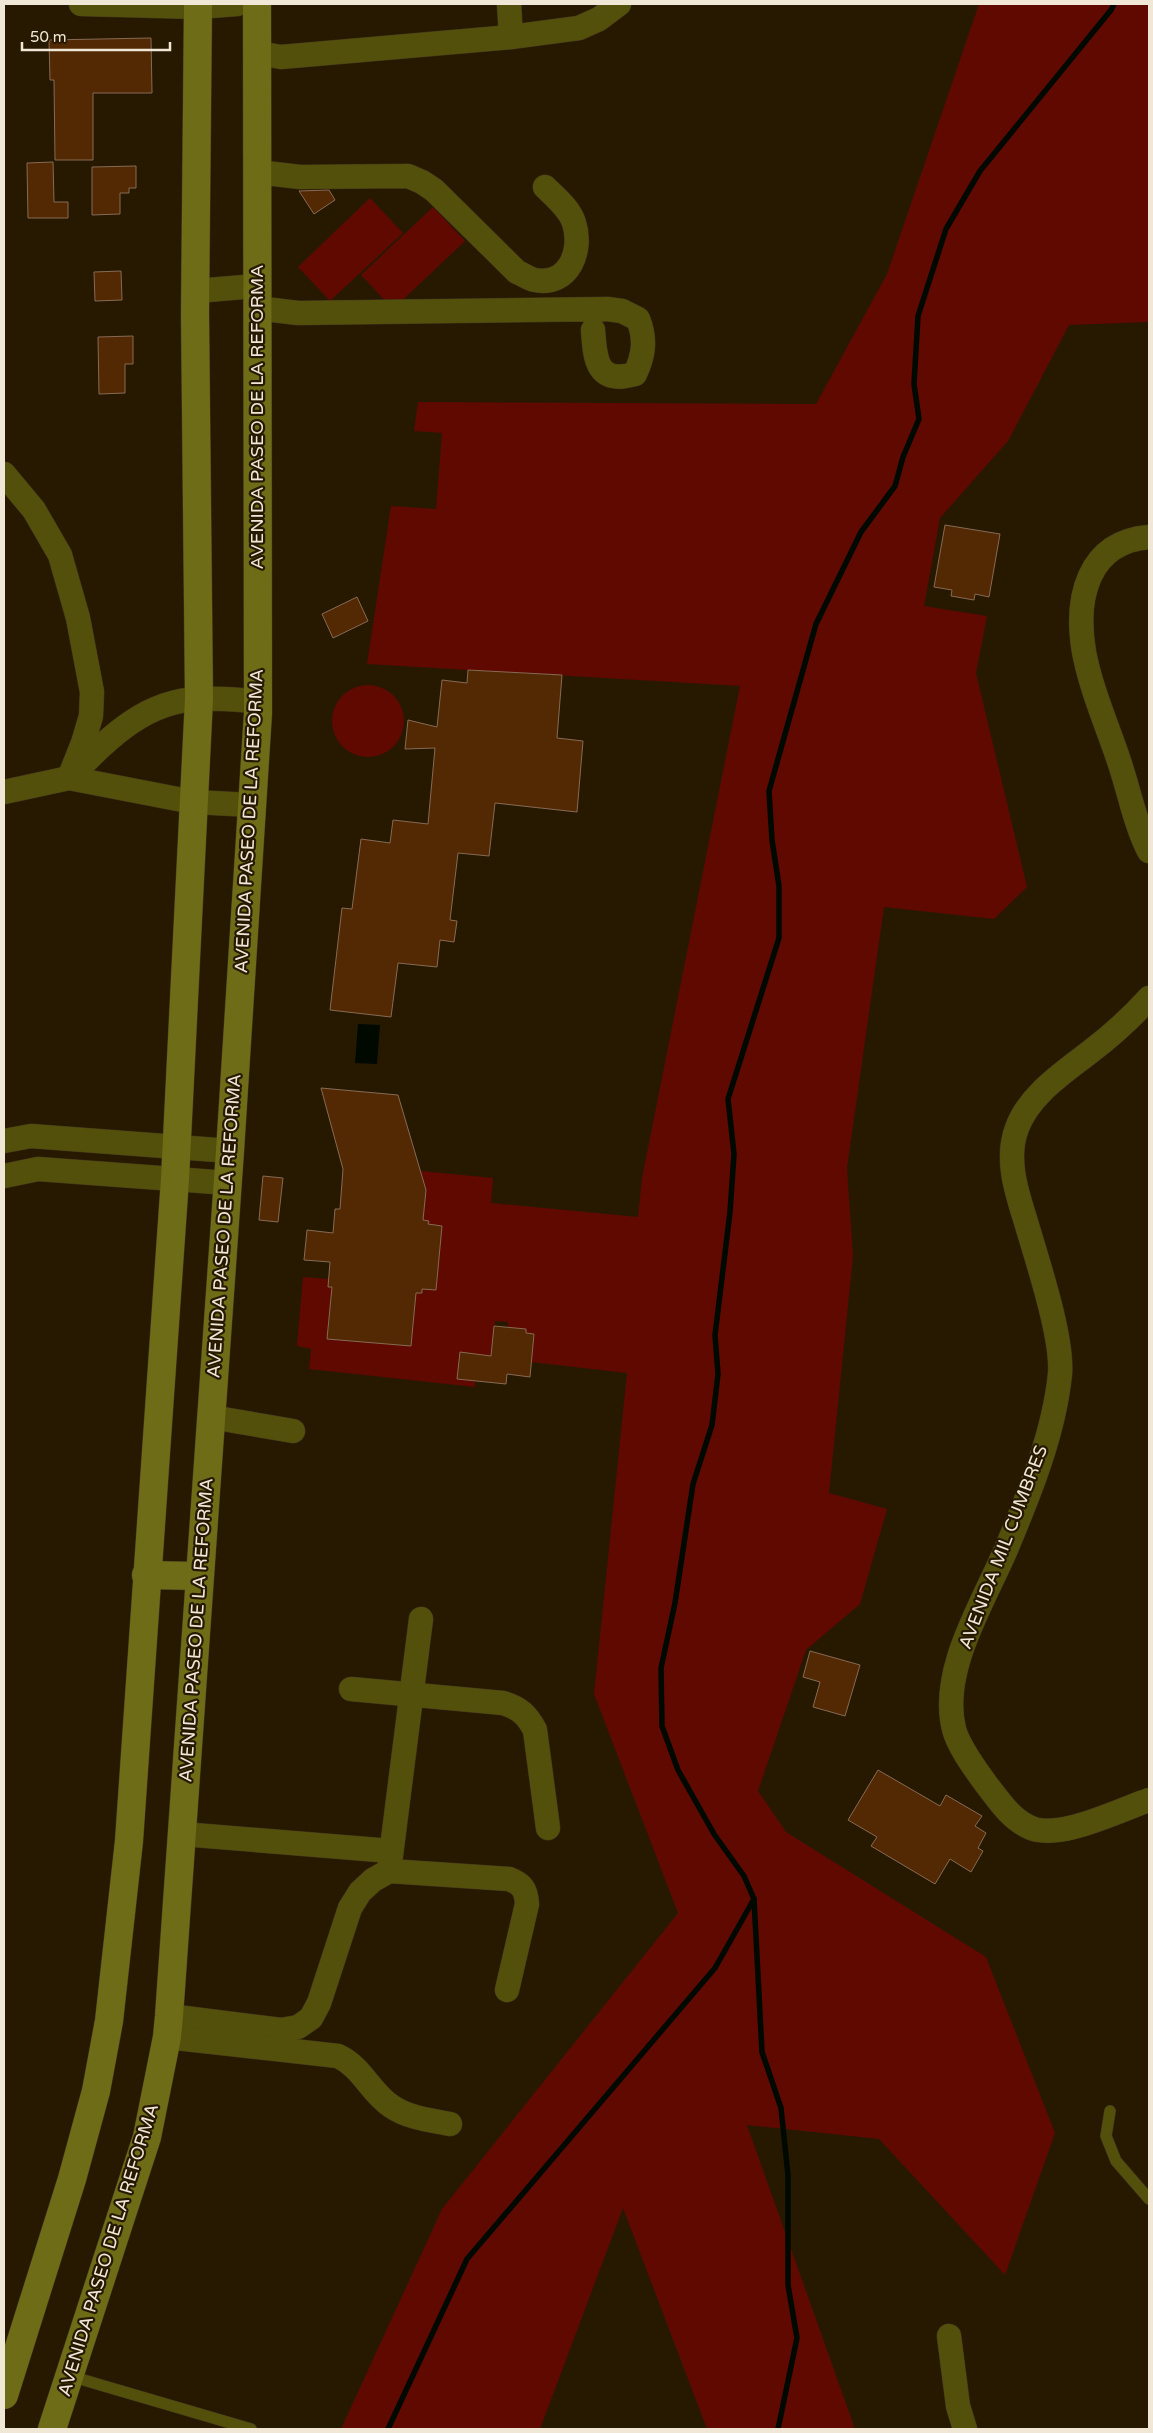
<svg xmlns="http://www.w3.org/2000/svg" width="1153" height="2433" font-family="'Varela Round',sans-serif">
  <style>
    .green { fill: #5f0900 }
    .water { fill: #000900 }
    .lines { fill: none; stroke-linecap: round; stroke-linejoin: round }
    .stream { stroke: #000900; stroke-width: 5.5 }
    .building { fill: #522902; stroke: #876a55 }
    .service-casing { stroke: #43361e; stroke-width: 12 }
    .minor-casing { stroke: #43361e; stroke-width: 25 }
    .secondary-casing { stroke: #43361e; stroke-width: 29 }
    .service { stroke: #52500a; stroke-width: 11 }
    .minor { stroke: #52500a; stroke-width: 24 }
    .secondary { stroke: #6e6c16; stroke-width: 28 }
    .labels { text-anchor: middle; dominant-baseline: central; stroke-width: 4.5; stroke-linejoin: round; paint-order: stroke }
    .street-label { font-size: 18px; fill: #f0e7d6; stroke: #271900 }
  </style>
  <rect width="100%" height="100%" fill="#271900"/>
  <g class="green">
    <polygon points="979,4 1149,4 1149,322 1069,325 1008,441 940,518 924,606 987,616 976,673 1027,887 994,919 884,907 847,1168 853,1256 829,1493 887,1509 860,1604 806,1650 758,1791 786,1832 986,1957 1055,2133 1005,2275 879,2139 747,2125 855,2429 707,2429 623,2208 540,2429 341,2429 442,2209 678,1913 594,1694 627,1373 531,1362 534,1334 526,1333 526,1329 518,1328 517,1332 508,1331 508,1322 495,1321 490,1366 477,1364 476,1354 460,1352 475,1381 475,1387 309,1369 311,1349 297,1346 303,1277 329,1279 328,1286 332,1287 327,1339 411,1346 416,1293 422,1293 422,1289 436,1290 442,1226 428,1224 429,1221 423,1220 426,1190 411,1170 493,1178 491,1203 638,1217 642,1178 740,686 367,664 391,506 436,509 442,433 414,431 418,402 816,404 887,274"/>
    <polygon points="370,198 403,233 330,301 298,267"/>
    <polygon points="433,207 465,241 393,309 361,275"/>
    <circle cx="368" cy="721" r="36"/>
  </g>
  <polygon class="water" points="358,1024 380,1025 377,1064 355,1063"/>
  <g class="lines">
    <g class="stream">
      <polyline points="388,2429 467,2259 715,1968 754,1899"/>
      <polyline points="778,2429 797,2338 788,2285 788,2175 781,2108 762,2052 754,1899 744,1876 714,1834 678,1770 662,1726 661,1668 675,1603 693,1484 712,1425 718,1374 715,1335 730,1212 734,1154 728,1099 779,938 779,886 772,840 769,791 816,624 861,532 895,486 903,457 919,419 914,384 918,316 946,229 980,171 1111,10 1114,4"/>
    </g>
  </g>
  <g class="building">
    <polygon points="151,38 152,93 93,93 93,160 55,160 54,80 50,80 49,40"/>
    <polygon points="53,162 54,202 68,202 68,218 28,218 27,163"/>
    <polygon points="136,166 136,188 129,188 129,193 120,193 120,214 92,215 92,167"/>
    <polygon points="329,190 335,200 314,214 299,191"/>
    <polygon points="121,271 122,300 95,301 94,272"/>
    <polygon points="133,336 133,364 125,364 125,393 99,394 98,337"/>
    <polygon points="945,525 1000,534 989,597 975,594 974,600 951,596 952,590 934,587"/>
    <polygon points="357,597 368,621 333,638 322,614"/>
    <polygon points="468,670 562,675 557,738 583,741 577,812 495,803 489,856 458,853 450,920 457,921 454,942 440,940 437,967 398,963 391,1017 330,1010 342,908 352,909 361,839 390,843 393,820 428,824 435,748 405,749 408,720 437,727 442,680 467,683"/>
    <polygon points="321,1088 398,1095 426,1190 423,1220 429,1221 428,1224 442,1226 436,1290 422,1289 422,1293 416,1293 411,1346 327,1339 332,1287 328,1287 330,1262 304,1260 307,1230 333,1233 335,1209 340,1209 343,1169"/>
    <polygon points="263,1176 283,1178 278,1222 259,1220"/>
    <polygon points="494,1326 526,1329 526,1333 534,1334 530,1377 507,1374 506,1384 457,1379 460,1352 491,1356"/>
    <polygon points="810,1651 860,1665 845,1716 813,1707 820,1682 803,1677"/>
    <polygon points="878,1770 940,1806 946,1795 982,1816 975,1826 986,1833 978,1848 983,1851 971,1872 950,1859 935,1884 871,1846 877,1837 848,1820"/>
  </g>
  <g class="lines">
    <defs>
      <g id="service">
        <polyline points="1110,2111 1106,2136 1116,2161 1149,2199"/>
        <polyline points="70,2376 251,2429"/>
      </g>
      <g id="minor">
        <polyline points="81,4 198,7 237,4"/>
        <polyline points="509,4 511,37"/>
        <polyline points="258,53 281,57 511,37 579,28 599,19 619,4"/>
        <path d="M 257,172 L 300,177 L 408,176 L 422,182 L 434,190 L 517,272 C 523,274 529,279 535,280 C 569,287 583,250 574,223 C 570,209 555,197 545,187"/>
        <polyline points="196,291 256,286"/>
        <path d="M 256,308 L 298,313 L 607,309 L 622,311 L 638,319 C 646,339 644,355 635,374 C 597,385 595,360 593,330"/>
        <polyline points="4,474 34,510 60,555 78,618 92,692 91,716 83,743 69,778"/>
        <path d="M 1149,537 C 1087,542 1075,599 1084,652 C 1091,689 1107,725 1119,761 C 1129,790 1135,824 1149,851"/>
        <path d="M 76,771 C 111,736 147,700 200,699 C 219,698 239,700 258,701"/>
        <polyline points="4,792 69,778 193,802 252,805"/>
        <path d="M 1149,998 C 1131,1018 1111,1036 1090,1052 C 1063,1073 1029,1095 1017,1128 C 1005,1159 1017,1193 1026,1222 C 1037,1260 1063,1337 1060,1374 C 1054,1433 1030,1492 1007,1547 C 985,1600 939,1670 954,1729 C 958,1746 976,1770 986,1784 C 998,1799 1009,1817 1027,1826 C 1055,1843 1119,1810 1149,1800"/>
        <polyline points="4,1141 31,1136 230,1151"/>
        <polyline points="4,1176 38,1169 228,1183"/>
        <polyline points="211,1417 293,1431"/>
        <path d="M 351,1689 L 503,1703 C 520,1708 527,1715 535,1730 L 548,1828"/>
        <polyline points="182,1834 391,1851"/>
        <polyline points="389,1871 421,1619"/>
        <path d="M 169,2016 L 281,2030 L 298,2027 L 311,2018 L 319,2003 L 350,1908 L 360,1892 L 373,1880 L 389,1871 L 509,1879 C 522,1884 526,1889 527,1904 L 507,1990"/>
        <path d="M 167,2037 L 338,2056 C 362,2067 370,2092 391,2106 C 408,2118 430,2120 450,2124"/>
        <polyline points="949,2336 958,2406 965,2429"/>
      </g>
      <g id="secondary">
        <polyline points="146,1575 199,1576"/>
        <polyline points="4,2395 72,2179 96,2091 109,2021 129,1841 175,1179 199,699 195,313 198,4"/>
        <polyline points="52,2429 147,2137 167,2037 169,2016 230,1151 258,713 257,4"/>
      </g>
    </defs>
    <use href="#service" class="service-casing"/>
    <use href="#minor" class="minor-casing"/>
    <use href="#secondary" class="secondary-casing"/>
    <use href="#service" class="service"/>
    <use href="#minor" class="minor"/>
    <use href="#secondary" class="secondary"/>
  </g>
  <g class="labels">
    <g class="street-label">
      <text transform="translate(257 417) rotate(-90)">AVENIDA PASEO DE LA REFORMA</text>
      <text transform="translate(249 821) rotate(-87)">AVENIDA PASEO DE LA REFORMA</text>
      <text transform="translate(224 1226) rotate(-86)">AVENIDA PASEO DE LA REFORMA</text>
      <text transform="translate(1003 1547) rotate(-69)">AVENIDA MIL CUMBRES</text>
      <text transform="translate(196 1630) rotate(-86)">AVENIDA PASEO DE LA REFORMA</text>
      <text transform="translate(108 2250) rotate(-73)">AVENIDA PASEO DE LA REFORMA</text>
    </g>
  </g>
  <rect width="1153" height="2433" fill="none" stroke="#f0e7d6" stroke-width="10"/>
  <path d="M22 42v8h148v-8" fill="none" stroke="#f0e7d6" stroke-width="2.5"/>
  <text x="30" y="42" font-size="15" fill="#f0e7d6" stroke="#271900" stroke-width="4" paint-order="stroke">50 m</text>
</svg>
